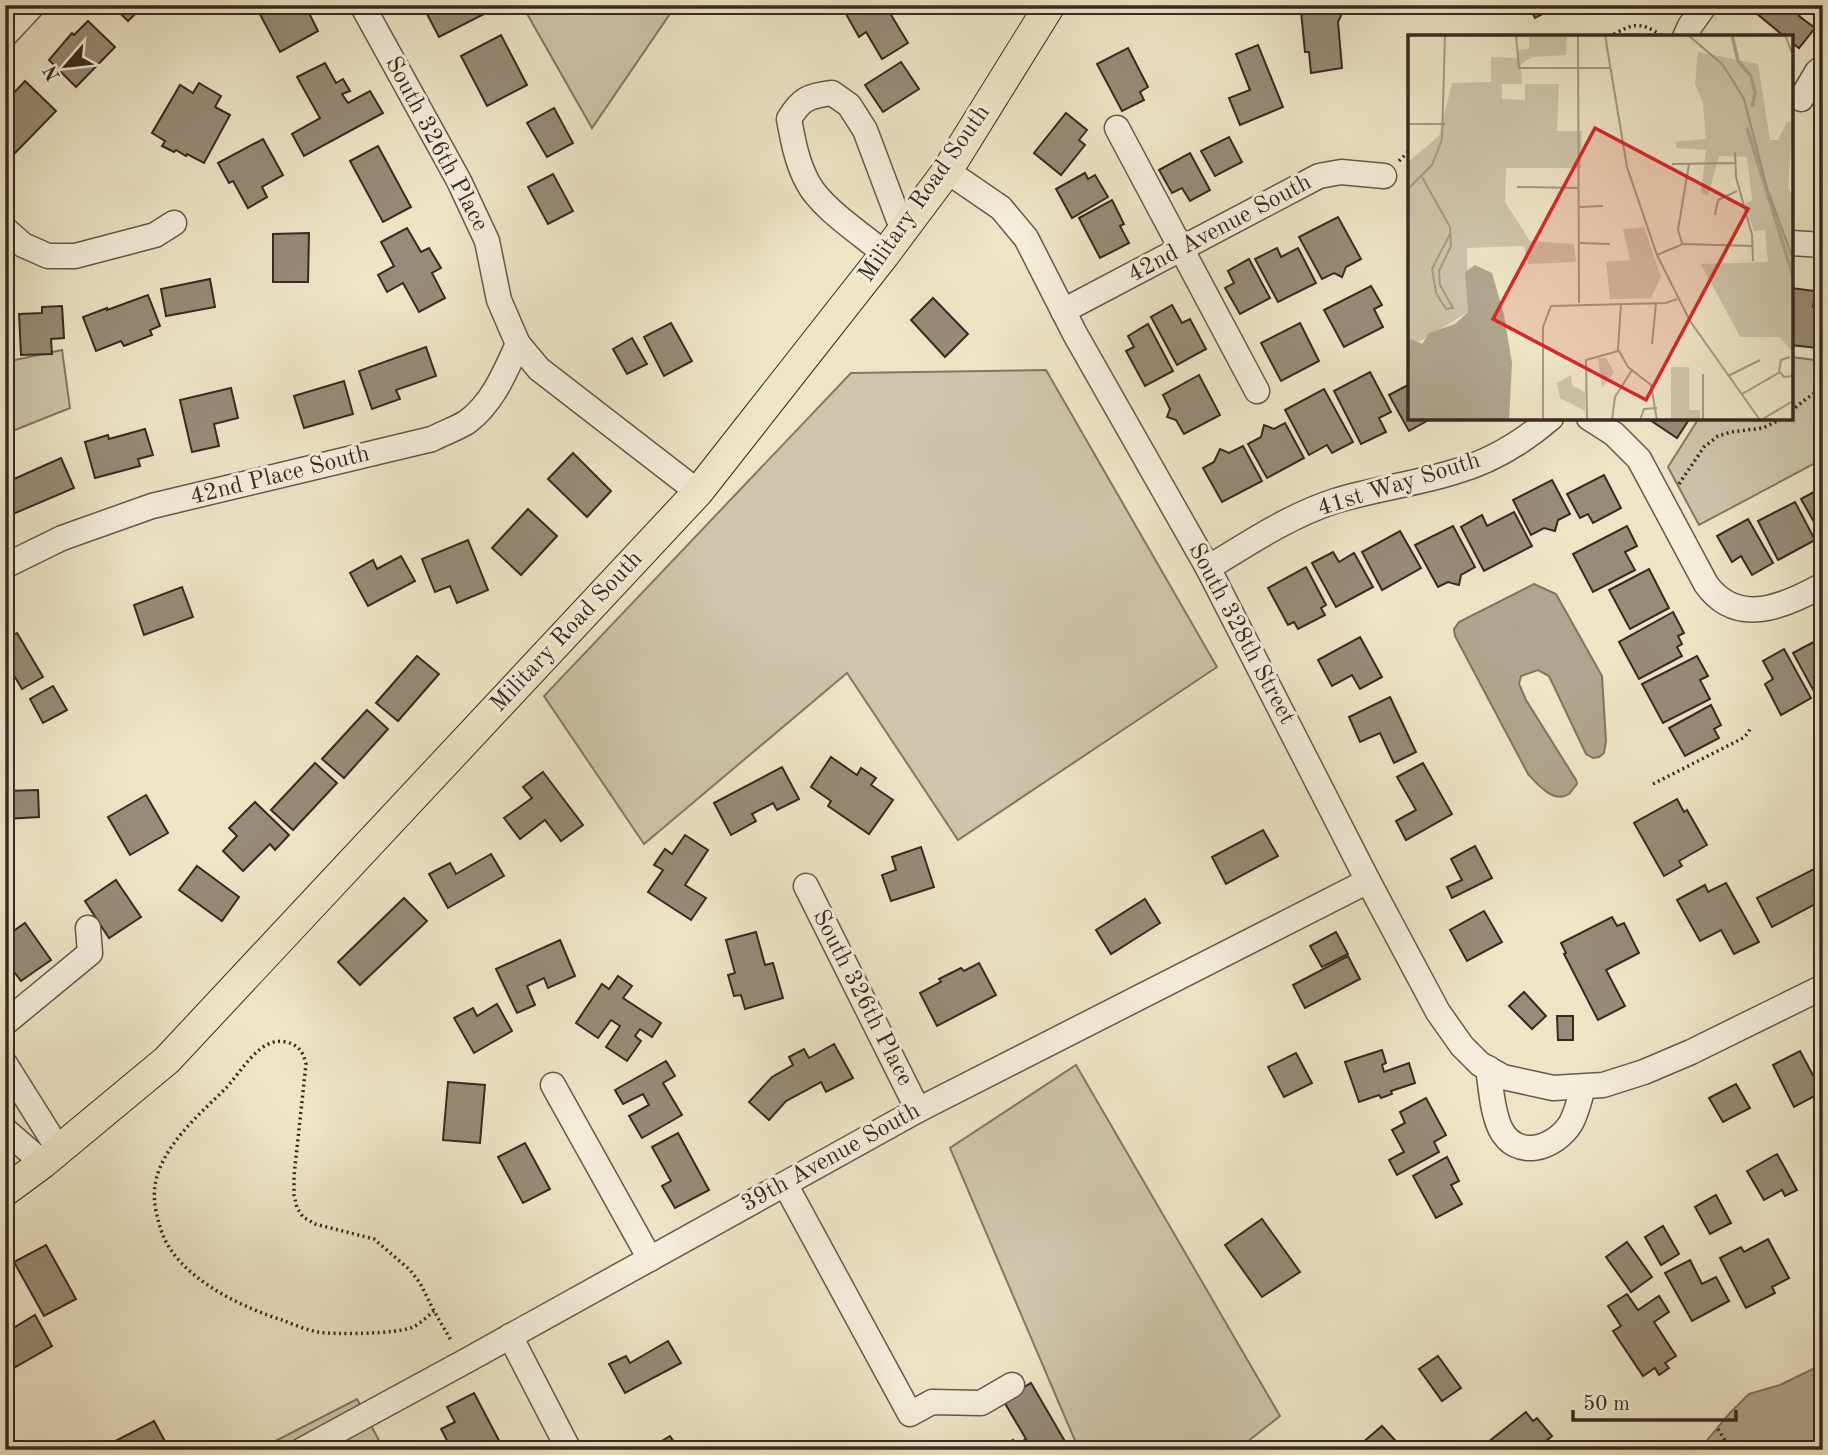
<svg xmlns="http://www.w3.org/2000/svg" width="1828" height="1455" font-family="'Old Standard TT',serif">
  <style>
    .green { fill: #cfc5ab; stroke: #847766; stroke-width: 2 }
    .water { fill: #b1a58f; stroke: #817363; stroke-width: 2 }
    .building { fill: #988b77; stroke: #3a2921; stroke-width: 2 }
    .lines { fill: none; stroke-linecap: round; stroke-linejoin: round }
    .minor-casing { stroke: #67584a; stroke-width: 27 }
    .major-casing { stroke: #3a2921; stroke-width: 32 }
    .path { stroke: #3a2921; stroke-width: 3.5; stroke-dasharray: 2 3.5; stroke-linecap: butt }
    .minor { stroke: #f4eedb; stroke-width: 24 }
    .major { stroke: #eee5c7; stroke-width: 30 }
    .labels { text-anchor: middle; dominant-baseline: central; stroke-width: 6; stroke-linejoin: round; paint-order: stroke }
    .street-label { font-size: 24px; fill: #3a2921; stroke: #f4eedb }
    .inset-river { fill: none; stroke: #b1a58f; stroke-width: 3.5 }
    .inset-road { fill: none; stroke: #a69a85; stroke-width: 2 }
    .view { fill: #d62828; fill-opacity: 0.15; stroke: #d62828; stroke-width: 3.5 }
    .inset-edge { fill: none; stroke: #3a2921; stroke-width: 3.5 }
  </style>
  <rect width="100%" height="100%" fill="#eee5c7"/>
  <filter id="stains"><feTurbulence type="fractalNoise" baseFrequency=".00286" numOctaves="4"/><feColorMatrix values="0 0 0 0 .2 0 0 0 0 .09 0 0 0 0 .02 0 0 0 .5 -.17"/></filter>
  <radialGradient id="worn" r=".72"><stop offset=".6" stop-color="#630" stop-opacity="0"/><stop offset="1" stop-color="#630" stop-opacity=".3"/></radialGradient>
  <g class="green">
    <polygon points="522,5 676,5 592,128"/>
    <polygon points="62,350 70,408 5,434 5,362"/>
    <polygon points="1791,357 1823,361 1823,459 1699,525 1668,467 1699,418 1791,418"/>
    <polygon points="1046,370 1217,667 958,840 847,673 644,844 544,696 851,373"/>
    <polygon points="1076,1065 1280,1416 1237,1450 1079,1450 950,1148"/>
    <polygon points="357,1399 384,1450 258,1450"/>
  </g>
  <g class="water">
    <path d="M 1534,584 L 1556,594 L 1602,676 L 1606,741 L 1604,753 L 1599,757 L 1593,758 L 1586,754 L 1549,676 L 1538,670 L 1521,676 L 1519,684 L 1526,700 L 1576,780 L 1577,784 C 1574,787 1572,791 1569,794 C 1554,804 1537,784 1528,774 L 1455,636 L 1454,629 L 1459,622 Z"/>
    <polygon points="1823,1364 1823,1450 1703,1450 1708,1439 1729,1414 1749,1394 1780,1385"/>
  </g>
  <g class="building">
    <polygon points="112,5 158,5 150,13 143,6 128,21"/>
    <polygon points="255,5 301,5 305,13 308,11 318,31 280,52"/>
    <polygon points="428,5 482,5 486,13 439,37 427,14 431,11"/>
    <polygon points="841,5 885,5 908,43 882,59 866,32 859,37"/>
    <polygon points="1303,5 1346,5 1338,22 1342,68 1311,73 1309,52 1305,52 1301,11"/>
    <polygon points="1528,5 1573,5 1556,14 1554,8 1535,18"/>
    <polygon points="1752,5 1801,5 1805,8 1799,16 1815,28 1799,48 1791,42 1791,37 1785,37 1750,8"/>
    <polygon points="88,21 115,47 76,87 49,60 72,33 74,35"/>
    <polygon points="501,35 527,85 487,106 461,56"/>
    <polygon points="1258,45 1283,107 1240,125 1229,98 1250,90 1236,54"/>
    <polygon points="1128,48 1148,87 1140,92 1144,100 1122,111 1097,64"/>
    <polygon points="901,62 919,89 883,112 865,85"/>
    <polygon points="325,63 336,83 343,79 350,91 342,94 348,103 370,91 383,113 304,156 292,134 320,118 297,77"/>
    <polygon points="25,81 56,111 14,154 5,145 5,107 12,100 9,98"/>
    <polygon points="199,83 221,96 215,107 230,115 204,163 187,154 186,156 176,150 174,152 162,146 165,141 152,133 180,85 193,93"/>
    <polygon points="554,108 573,143 547,157 527,123"/>
    <polygon points="1066,113 1087,130 1079,140 1085,145 1061,175 1034,153"/>
    <polygon points="1229,137 1242,162 1215,176 1201,151"/>
    <polygon points="263,139 283,175 262,187 267,197 248,208 233,181 229,183 218,163"/>
    <polygon points="378,146 411,207 383,222 350,161"/>
    <polygon points="1190,153 1210,190 1190,201 1182,188 1172,193 1159,170"/>
    <polygon points="1085,173 1088,179 1095,175 1108,197 1072,218 1056,189"/>
    <polygon points="553,174 573,211 548,224 528,187"/>
    <polygon points="1112,200 1124,224 1120,226 1129,243 1100,258 1079,218"/>
    <polygon points="1338,217 1361,259 1346,267 1342,277 1334,273 1322,279 1299,237"/>
    <polygon points="407,228 421,252 429,248 441,268 432,273 445,298 419,312 403,283 387,292 378,275 394,266 381,242"/>
    <polygon points="309,233 308,282 273,282 273,234"/>
    <polygon points="1277,248 1281,257 1298,248 1316,283 1278,302 1255,259"/>
    <polygon points="1249,259 1270,298 1240,314 1225,288 1234,283 1228,271"/>
    <polygon points="210,279 215,307 166,316 161,289"/>
    <polygon points="1371,286 1382,305 1374,309 1383,327 1344,347 1324,310"/>
    <polygon points="1791,288 1815,291 1813,307 1822,308 1817,348 1791,345"/>
    <polygon points="148,295 160,326 150,330 152,335 124,346 121,341 96,351 83,317 107,308 107,310"/>
    <polygon points="933,298 968,334 945,357 911,320"/>
    <polygon points="1172,305 1182,323 1190,319 1206,349 1177,365 1151,317"/>
    <polygon points="62,306 64,338 51,339 52,354 21,355 19,314 42,313 42,307"/>
    <polygon points="671,323 692,361 664,376 644,337"/>
    <polygon points="1300,323 1319,361 1281,381 1261,343"/>
    <polygon points="1148,324 1173,371 1145,386 1126,351 1134,347 1128,336"/>
    <polygon points="632,338 647,364 627,374 613,349"/>
    <polygon points="426,347 436,376 396,390 400,399 372,409 359,371"/>
    <polygon points="1370,372 1391,412 1379,418 1386,432 1361,444 1334,391"/>
    <polygon points="1199,375 1220,415 1184,434 1176,420 1167,417 1170,409 1163,395"/>
    <polygon points="344,381 353,414 304,428 294,396"/>
    <polygon points="1410,384 1410,418 1432,418 1409,431 1389,395"/>
    <polygon points="231,388 238,418 214,424 219,446 192,452 180,400"/>
    <polygon points="1324,389 1353,442 1332,453 1327,445 1309,455 1285,410"/>
    <polygon points="1647,418 1690,418 1677,438"/>
    <polygon points="1285,423 1304,458 1267,478 1248,444 1261,437 1264,425 1274,429"/>
    <polygon points="145,429 153,455 138,459 140,466 95,478 85,442 108,435 109,439"/>
    <polygon points="1243,446 1262,481 1222,502 1203,468 1214,462 1220,449 1229,453"/>
    <polygon points="573,453 611,491 587,517 548,479"/>
    <polygon points="61,458 74,488 13,514 5,496 5,483"/>
    <polygon points="1604,475 1621,508 1593,523 1588,514 1580,518 1567,494"/>
    <polygon points="1552,480 1570,514 1558,520 1555,531 1544,528 1531,535 1513,500"/>
    <polygon points="1823,487 1823,538 1801,499"/>
    <polygon points="1795,502 1815,540 1778,560 1758,521"/>
    <polygon points="528,509 557,536 521,575 492,548"/>
    <polygon points="1514,512 1532,546 1484,571 1461,527 1482,515 1487,526"/>
    <polygon points="1748,519 1773,563 1752,575 1741,556 1732,562 1717,536"/>
    <polygon points="1453,526 1475,567 1461,575 1459,585 1448,582 1438,587 1415,545"/>
    <polygon points="1627,526 1637,546 1625,552 1635,570 1593,592 1573,554"/>
    <polygon points="1400,531 1421,568 1382,590 1362,552"/>
    <polygon points="468,540 488,590 457,603 450,586 435,592 422,559"/>
    <polygon points="1333,552 1339,562 1354,553 1373,587 1336,607 1312,563"/>
    <polygon points="401,556 415,581 368,606 350,573 373,560 377,569"/>
    <polygon points="1306,567 1326,605 1321,608 1325,615 1298,629 1294,622 1288,625 1268,588"/>
    <polygon points="1649,569 1669,608 1630,629 1609,590"/>
    <polygon points="182,587 193,617 144,635 134,605"/>
    <polygon points="1673,612 1684,633 1678,636 1682,644 1677,647 1682,656 1639,679 1619,642"/>
    <polygon points="17,633 43,677 22,689 9,667 5,669 5,634 8,638"/>
    <polygon points="1360,637 1382,677 1360,689 1352,675 1332,686 1318,660"/>
    <polygon points="1823,637 1823,694 1817,697 1793,653"/>
    <polygon points="1784,649 1811,698 1781,715 1765,684 1773,679 1763,661"/>
    <polygon points="417,656 439,674 398,721 376,703"/>
    <polygon points="1697,656 1708,676 1700,680 1710,699 1663,723 1642,684"/>
    <polygon points="53,686 67,710 43,723 30,699"/>
    <polygon points="1390,697 1416,752 1394,763 1380,733 1360,742 1349,717"/>
    <polygon points="1711,705 1721,725 1714,729 1719,738 1685,756 1669,728"/>
    <polygon points="367,710 388,729 344,778 322,759"/>
    <polygon points="831,757 857,775 861,768 876,778 871,785 893,800 869,834 828,806 831,801 811,787"/>
    <polygon points="315,763 337,783 293,830 271,810"/>
    <polygon points="1423,763 1452,814 1406,840 1396,821 1416,810 1397,777"/>
    <polygon points="782,767 799,799 777,810 773,803 752,814 756,821 731,835 714,803"/>
    <polygon points="543,772 583,825 561,841 545,820 520,839 504,818 532,798 523,787"/>
    <polygon points="38,790 39,817 6,819 5,831 5,791"/>
    <polygon points="146,795 168,833 130,855 108,817"/>
    <polygon points="1677,799 1684,812 1687,810 1707,845 1679,861 1682,866 1664,876 1634,823"/>
    <polygon points="255,802 289,835 275,850 270,844 243,871 223,851 237,836 229,828"/>
    <polygon points="1263,830 1278,856 1226,884 1212,857"/>
    <polygon points="685,835 708,850 685,885 706,898 691,920 648,892 663,870 654,865 665,849 672,854"/>
    <polygon points="1475,846 1492,878 1452,898 1447,887 1462,880 1451,859"/>
    <polygon points="921,847 934,887 891,901 882,875 896,870 892,857"/>
    <polygon points="491,854 504,876 448,908 429,874 450,863 456,874"/>
    <polygon points="197,866 239,897 222,921 179,890"/>
    <polygon points="1816,868 1823,881 1823,900 1772,927 1757,898"/>
    <polygon points="116,880 141,917 109,938 85,901"/>
    <polygon points="1726,883 1759,942 1734,954 1721,930 1700,941 1677,900 1705,885 1708,892"/>
    <polygon points="404,898 427,921 360,985 338,962"/>
    <polygon points="1145,899 1160,923 1111,954 1096,930"/>
    <polygon points="1484,911 1502,942 1467,961 1450,930"/>
    <polygon points="1612,917 1617,926 1624,923 1639,953 1606,970 1625,1006 1598,1020 1564,954 1566,953 1561,943"/>
    <polygon points="25,923 51,960 21,981 5,960 5,937"/>
    <polygon points="756,932 765,965 773,963 783,998 745,1009 741,995 734,996 728,975 735,973 726,940"/>
    <polygon points="1336,932 1348,954 1322,967 1310,946"/>
    <polygon points="560,940 575,976 548,988 544,978 527,986 535,1005 517,1013 496,969"/>
    <polygon points="1348,956 1360,979 1305,1008 1293,985"/>
    <polygon points="979,963 996,995 937,1026 920,993 941,982 939,979 961,968 964,971"/>
    <polygon points="618,976 632,986 623,998 661,1023 652,1037 640,1029 635,1036 641,1041 627,1061 606,1047 620,1026 611,1020 598,1038 576,1023 602,984 609,989"/>
    <polygon points="1524,992 1546,1016 1532,1029 1509,1006"/>
    <polygon points="497,1004 512,1031 474,1053 454,1018 473,1008 477,1016"/>
    <polygon points="1557,1016 1573,1016 1573,1040 1558,1040"/>
    <polygon points="834,1044 853,1078 826,1092 821,1082 786,1101 769,1120 749,1102 772,1077 793,1065 789,1057 804,1049 809,1058"/>
    <polygon points="1382,1050 1386,1063 1382,1065 1384,1072 1409,1063 1415,1083 1391,1091 1392,1094 1381,1098 1379,1095 1359,1102 1345,1062"/>
    <polygon points="1800,1051 1822,1092 1794,1107 1773,1065"/>
    <polygon points="1296,1053 1312,1083 1284,1097 1268,1067"/>
    <polygon points="666,1061 675,1076 663,1083 682,1115 642,1138 629,1116 649,1105 643,1094 623,1104 615,1090"/>
    <polygon points="448,1082 485,1085 480,1143 443,1140"/>
    <polygon points="1736,1084 1750,1108 1723,1122 1709,1098"/>
    <polygon points="1426,1098 1446,1135 1434,1142 1439,1152 1397,1175 1389,1160 1404,1152 1392,1130 1405,1123 1400,1112"/>
    <polygon points="678,1133 709,1190 675,1208 662,1186 671,1181 652,1147"/>
    <polygon points="525,1143 550,1189 523,1203 498,1157"/>
    <polygon points="1777,1154 1797,1190 1785,1196 1782,1190 1764,1200 1747,1171"/>
    <polygon points="1447,1157 1459,1181 1451,1185 1462,1204 1436,1218 1413,1176"/>
    <polygon points="1716,1195 1731,1223 1710,1234 1695,1207"/>
    <polygon points="1262,1219 1300,1272 1262,1297 1225,1245"/>
    <polygon points="1663,1226 1679,1254 1661,1265 1645,1237"/>
    <polygon points="1768,1239 1789,1278 1772,1287 1775,1293 1746,1308 1720,1258 1741,1247 1744,1252"/>
    <polygon points="1627,1242 1652,1277 1631,1292 1606,1257"/>
    <polygon points="46,1245 76,1299 44,1316 14,1262"/>
    <polygon points="1690,1260 1702,1284 1716,1277 1729,1301 1692,1321 1665,1273"/>
    <polygon points="1627,1294 1638,1310 1659,1296 1669,1312 1654,1322 1676,1356 1665,1363 1669,1368 1659,1375 1655,1368 1643,1376 1613,1331 1621,1326 1608,1306"/>
    <polygon points="35,1315 52,1346 5,1373 5,1333"/>
    <polygon points="668,1341 681,1363 625,1393 609,1364 626,1356 630,1363"/>
    <polygon points="1438,1356 1461,1388 1442,1401 1419,1369"/>
    <polygon points="1031,1383 1070,1450 1003,1450 1002,1447 1013,1440 1016,1445 1026,1439 1003,1400"/>
    <polygon points="474,1393 504,1450 452,1450 441,1429 455,1422 447,1407"/>
    <polygon points="1526,1412 1533,1421 1537,1418 1552,1436 1535,1450 1493,1450 1487,1443"/>
    <polygon points="154,1421 168,1447 164,1450 98,1450"/>
    <polygon points="1382,1426 1404,1450 1356,1450 1355,1449"/>
    <polygon points="670,1436 679,1450 647,1450"/>
  </g>
  <g class="lines">
    <defs>
      <g id="minor">
        <polyline points="362,5 459,181 487,241 499,300 518,344 539,369 698,492"/>
        <polyline points="5,35 33,5"/>
        <polyline points="1685,37 1690,26 1705,5"/>
        <polyline points="1801,99 1817,72 1823,67"/>
        <polyline points="1117,128 1257,391"/>
        <polyline points="947,171 1001,208 1026,238 1075,334 1208,568 1368,881 1438,1012 1462,1046 1480,1064 1503,1077 1553,1088 1603,1085 1644,1072 1691,1052 1823,987"/>
        <polyline points="5,229 23,245 48,256 75,256 155,235 174,223"/>
        <polyline points="1791,243 1823,245"/>
        <path d="M 885,254 C 863,235 821,208 808,183 C 797,163 793,141 789,119 C 801,99 808,96 832,93 L 849,105 L 865,130 L 903,231"/>
        <polyline points="1063,311 1319,176 1341,172 1384,176"/>
        <path d="M 1589,418 L 1614,434 L 1639,459 L 1706,584 C 1737,628 1785,606 1823,585"/>
        <path d="M 5,566 L 62,538 L 152,506 L 432,439 C 443,433 456,429 467,422 C 493,403 505,372 518,344"/>
        <path d="M 1208,568 C 1247,544 1291,515 1335,501 C 1374,489 1415,484 1454,472 C 1490,462 1523,442 1551,418"/>
        <polyline points="806,886 918,1110"/>
        <polyline points="5,1023 90,953 88,928"/>
        <polyline points="5,1064 59,1150"/>
        <path d="M 1488,1068 C 1491,1088 1492,1110 1500,1128 C 1516,1161 1555,1149 1571,1123 C 1577,1112 1580,1098 1583,1087"/>
        <polyline points="553,1085 650,1259"/>
        <polyline points="5,1130 43,1163"/>
        <polyline points="785,1184 910,1414 932,1402 981,1403 1012,1385"/>
        <polyline points="510,1336 569,1450"/>
        <polyline points="302,1450 464,1362 918,1110 1368,881"/>
      </g>
      <polyline id="major" points="5,1191 43,1163 167,1060 698,492 885,254 947,171 1050,5"/>
    </defs>
    <use href="#minor" class="minor-casing"/>
    <use href="#major" class="major-casing"/>
    <g class="path">
      <path d="M 1609,37 C 1632,24 1639,20 1662,36"/>
      <polyline points="1399,161 1410,150"/>
      <polyline points="1791,411 1806,399 1823,387"/>
      <polyline points="1679,484 1704,447 1718,436 1731,432 1763,428 1783,418"/>
      <polyline points="1653,784 1743,738 1748,733 1751,727"/>
      <path d="M 434,1311 C 428,1316 420,1324 413,1327 C 399,1334 333,1335 318,1332 C 306,1330 293,1324 282,1320 C 244,1308 194,1284 171,1250 C 163,1239 159,1225 156,1211 C 153,1196 154,1184 159,1170 C 172,1137 202,1112 226,1088 C 242,1071 260,1036 286,1042 C 299,1045 303,1052 306,1064 L 294,1176 L 294,1195 L 297,1208 L 303,1217 L 315,1224 L 374,1239 L 410,1270 L 420,1283 L 434,1311 L 452,1342"/>
      <polyline points="1718,1429 1731,1450"/>
    </g>
    <use href="#minor" class="minor"/>
    <use href="#major" class="major"/>
  </g>
  <g class="labels">
    <g class="street-label">
      <text transform="translate(436 144) rotate(62)">South 326th Place</text>
      <text transform="translate(925 194) rotate(-55)">Military Road South</text>
      <text transform="translate(1220 229) rotate(-28)">42nd Avenue South</text>
      <text transform="translate(280 476) rotate(-14)">42nd Place South</text>
      <text transform="translate(1399 485) rotate(-17)">41st Way South</text>
      <text transform="translate(567 632) rotate(-47)">Military Road South</text>
      <text transform="translate(1241 634) rotate(62)">South 328th Street</text>
      <text transform="translate(862 998) rotate(63)">South 326th Place</text>
      <text transform="translate(831 1158) rotate(-29)">39th Avenue South</text>
    </g>
  </g>
  <g transform="translate(1408 35)">
    <rect width="385" height="385" fill="#eee5c7"/>
    <path d="M 121,0 L 159,0 L 158,20 L 124,22 L 113,29 L 114,49 L 94,49 L 94,64 L 117,65 L 117,49 L 151,49 L 149,96 L 174,96 L 173,133 L 98,133 L 97,167 L 122,206 L 166,209 L 168,227 L 120,229 L 116,211 L 59,213 L 60,277 L 9,308 L 0,303 L 0,127 L 31,101 L 44,48 L 83,47 L 83,22 L 110,23 L 111,15 L 121,14 ZM 290,17 L 350,29 L 362,105 L 370,105 L 379,87 L 385,87 L 380,153 L 385,162 L 385,318 L 372,302 L 332,302 L 293,229 L 360,227 L 357,195 L 346,196 L 337,169 L 344,165 L 339,122 L 311,121 L 300,161 L 293,158 L 298,115 L 269,113 L 267,107 L 298,104 L 295,68 L 287,49 ZM 236,192 L 253,242 L 243,263 L 202,264 L 198,227 L 222,225 L 215,194 ZM 190,323 L 198,323 L 206,337 L 194,353 ZM 263,332 L 281,332 L 281,375 L 292,375 L 292,385 L 263,385 ZM 163,340 L 164,350 L 177,357 L 177,376 L 152,363 L 149,348 Z" fill="#cfc5ab"/>
    <path d="M 67,230 L 84,238 L 96,280 L 104,328 L 101,385 L 0,385 L 0,303 L 14,309 L 21,298 L 47,289 L 60,277 L 57,237 Z" fill="#b1a58f"/>
    <path class="inset-river" d="M 324,0 L 330,26 L 343,41 L 347,58 L 344,72M 339,93 L 385,241"/>
    <path class="inset-road" d="M 108,0 L 111,33 L 203,33M 170,0 L 171,268M 197,0 L 219,132 L 249,220 L 282,286 L 352,385M 280,0 L 315,30 L 336,64 L 359,153 L 385,224M 377,0 L 385,20M 0,89 L 37,89M 327,117 L 328,142 L 344,200 L 345,226M 264,129 L 327,128M 14,142 L 42,192 L 43,211 L 31,236 L 32,250 L 45,273 L 38,274 L 28,258 L 24,234 L 42,199M 109,152 L 171,153M 0,154 L 24,130 L 34,104 L 37,0M 171,172 L 195,171M 307,180 L 310,165 L 329,156M 172,208 L 202,209M 274,208 L 270,195 L 281,129M 249,220 L 275,209 L 345,211M 213,269 L 210,314 L 220,332 L 243,350 L 249,385M 244,309 L 248,268M 382,322 L 373,325 L 371,336 L 376,342 L 384,341M 295,339 L 295,385M 320,341 L 352,325M 334,359 L 372,337M 135,385 L 135,292 L 143,271 L 258,268 L 269,264M 179,385 L 178,325 L 210,316M 204,385 L 207,362 L 224,335M 232,385 L 236,374 L 249,373M 353,385 L 385,366"/>
    <path class="view" d="M 187,93 L 340,174 L 238,365 L 85,284 Z"/>
    <rect width="385" height="385" class="inset-edge"/>
  </g>
  <rect width="1828" height="1455" fill="none" stroke="#eee5c7" stroke-width="28"/>
  <rect x="7" y="7" width="1814" height="1441" fill="none" stroke="#3a2921" stroke-width="3.5"/>
  <rect x="14" y="14" width="1800" height="1427" fill="none" stroke="#3a2921" stroke-width="2"/>
  <g transform="translate(66 66) rotate(242)" stroke="#f4eedb" stroke-width="5" paint-order="stroke">
  <path d="M0-5L12 26L0 18L-12 26Z" fill="#3a2921"/>
  <text y="-10" font-size="19" font-weight="bold" text-anchor="middle" fill="#3a2921">N</text>
  </g>
  <path d="M1573 1410v10h163v-10" fill="none" stroke="#3a2921" stroke-width="3.5"/>
  <text x="1583" y="1410" font-size="21" fill="#3a2921" stroke="#f4eedb" stroke-width="5" paint-order="stroke">50 m</text>
  <rect width="100%" height="100%" filter="url(#stains)"/>
  <rect width="100%" height="100%" fill="url(#worn)"/>
</svg>
